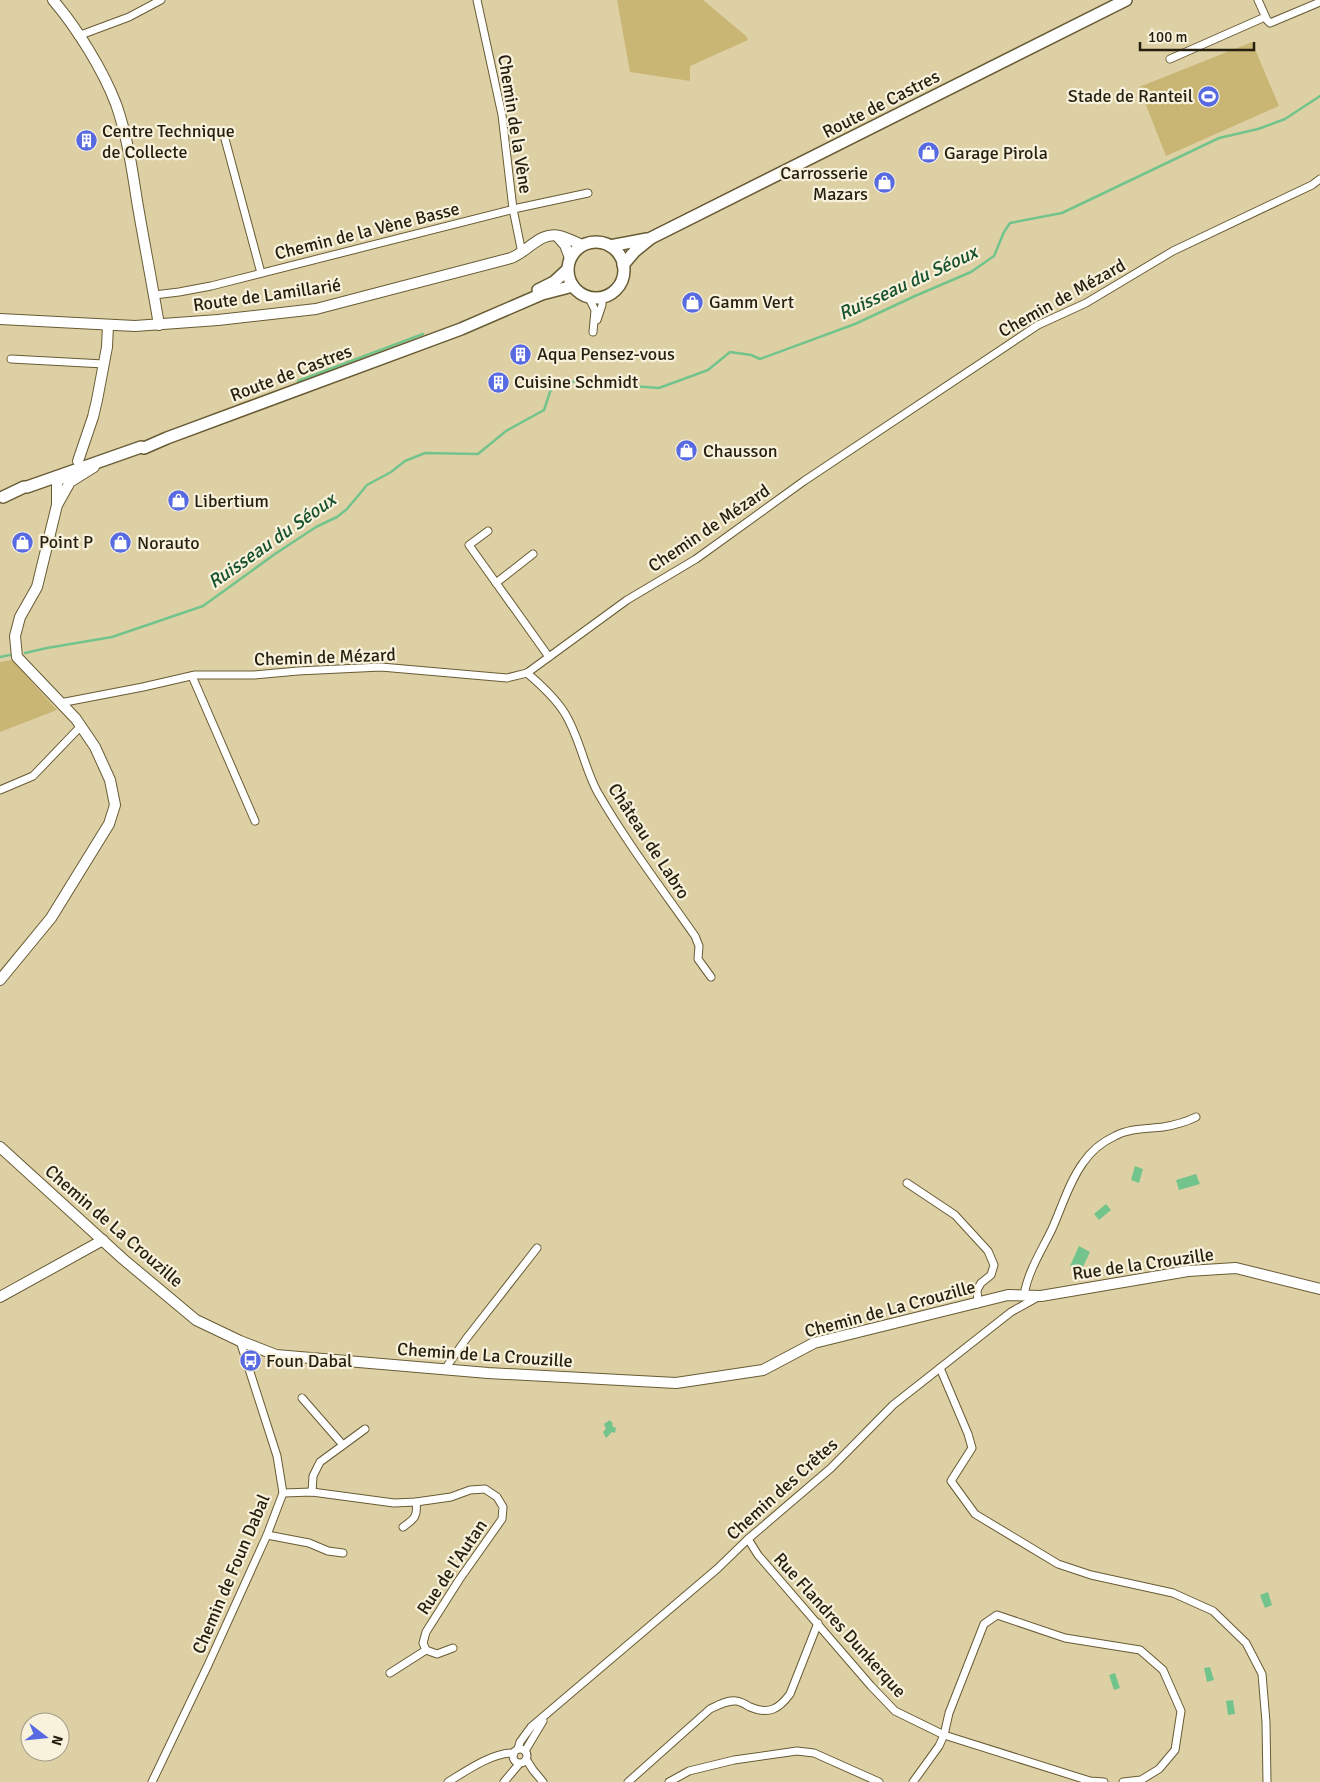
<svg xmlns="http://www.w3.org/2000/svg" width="1320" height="1782" font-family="Signika,sans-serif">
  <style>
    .green { fill: #cab674 }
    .water { fill: #73c48c }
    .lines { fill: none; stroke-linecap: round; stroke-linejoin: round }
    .stream { stroke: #73c48c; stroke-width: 2.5 }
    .street-casing { stroke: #685c35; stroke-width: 9 }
    .secondary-casing { stroke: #685c35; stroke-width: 12 }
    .primary-casing { stroke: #685c35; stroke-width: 14 }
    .street { stroke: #fff; stroke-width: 7 }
    .secondary { stroke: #fff; stroke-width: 10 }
    .primary { stroke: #fff; stroke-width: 11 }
    .labels { text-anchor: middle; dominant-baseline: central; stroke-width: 4.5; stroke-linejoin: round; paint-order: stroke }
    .poi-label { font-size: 18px; fill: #251f0f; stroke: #f8f1dc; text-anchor: start }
    .street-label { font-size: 18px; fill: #251f0f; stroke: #f8f1dc }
    .water-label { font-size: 19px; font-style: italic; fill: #16522d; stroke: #f8f1dc }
  </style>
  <rect width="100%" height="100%" fill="#ded0a5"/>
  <g class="green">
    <polygon points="617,0 703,0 746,36 748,40 690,66 690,81 630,72"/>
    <polygon points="1252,42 1279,106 1166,156 1139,87"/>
    <polygon points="12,660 57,710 0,732 0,662"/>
  </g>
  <g class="water">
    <polygon points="1135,1166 1143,1169 1139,1183 1131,1180"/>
    <polygon points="1196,1174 1200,1184 1179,1190 1176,1180"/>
    <polygon points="1106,1204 1111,1210 1099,1220 1094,1214"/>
    <polygon points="1079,1246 1090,1252 1081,1271 1070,1266"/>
    <polygon points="610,1420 613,1424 612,1426 616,1428 615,1433 612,1432 606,1438 603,1432 606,1429 604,1424"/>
    <polygon points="1268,1592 1272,1605 1265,1608 1260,1595"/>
    <polygon points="1210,1667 1214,1680 1207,1682 1204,1668"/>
    <polygon points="1115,1673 1120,1688 1114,1690 1109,1675"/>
    <polygon points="1233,1700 1235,1714 1228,1715 1226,1701"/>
  </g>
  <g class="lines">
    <g class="stream">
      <polyline points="298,381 423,334"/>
      <polyline points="565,381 659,388 708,370 730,352 751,355 760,359 855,324 915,296 971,272 994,256 1004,232 1010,223 1062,213 1219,138 1258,129 1285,119 1320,96"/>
      <polyline points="25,653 47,648 112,637 203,606 275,554 316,527 337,517 347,509 367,485 391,472 405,461 425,453 478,454 506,431 544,410 551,389 558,385"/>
      <polyline points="0,657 10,655"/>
    </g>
    <defs>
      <g id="street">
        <polyline points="477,0 502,115 513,209 522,253"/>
        <polyline points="1258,0 1267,20 1270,23 1320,2"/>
        <polyline points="78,36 129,17 161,0"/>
        <polyline points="1170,59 1265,17"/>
        <polyline points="225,139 261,273"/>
        <polyline points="154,295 179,292 211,286 518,208 588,193"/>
        <polyline points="588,296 595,310 593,332"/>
        <polyline points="597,320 602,305 602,297"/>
        <polyline points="11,359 104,364"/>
        <polyline points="488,531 469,545 549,657"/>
        <polyline points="496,583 533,554"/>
        <path d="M 527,673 C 540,684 555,698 564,712 C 580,737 584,768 598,793 C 627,843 662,889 695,936 L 699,946 L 698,959 L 711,977"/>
        <polyline points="192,676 255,821"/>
        <polyline points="60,703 143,687 195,675 254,675 298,671 381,667 507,678 527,673 627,600 696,559 804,481 1038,325 1086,303 1173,251 1312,185 1320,179"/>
        <polyline points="0,790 33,776 81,726"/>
        <polyline points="907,1183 955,1215 988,1251 994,1265 991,1275 981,1283 977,1290 978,1302 977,1304"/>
        <path d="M 1024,1295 C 1028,1271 1042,1250 1052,1229 C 1062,1207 1069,1182 1083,1163 C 1091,1151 1102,1142 1115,1136 C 1130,1128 1147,1129 1163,1127 C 1175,1125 1186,1122 1196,1117"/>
        <polyline points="940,1368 968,1434 972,1448 951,1481 975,1514 1058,1564 1091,1575 1173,1593 1213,1611 1246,1643 1262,1674 1266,1722 1267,1782"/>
        <polyline points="445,1369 466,1339 537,1248"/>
        <polyline points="302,1398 343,1445"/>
        <polyline points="312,1492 313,1476 320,1462 365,1429"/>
        <polyline points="283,1493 312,1492 394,1503 416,1502 451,1497 470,1490 485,1489 497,1497 503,1507 502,1519 459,1580 426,1632 423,1643 426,1650 437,1654 453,1648"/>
        <path d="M 403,1527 C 414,1519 418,1517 416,1502"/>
        <polyline points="267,1535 309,1543 328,1551 343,1553"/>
        <polyline points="748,1539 758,1555 871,1686 895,1711 944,1735 1090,1781 1104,1782"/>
        <polyline points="390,1673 426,1650"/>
        <circle cx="520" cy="1756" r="7"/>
        <polyline points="518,1749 520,1742 531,1727 717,1569 748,1539 831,1468 893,1405 1011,1312 1038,1297"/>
        <polyline points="525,1751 543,1721"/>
        <polyline points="526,1759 533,1770 543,1782"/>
        <polyline points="152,1782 208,1665 267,1535 283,1493 277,1456 240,1341"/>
        <path d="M 448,1782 C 466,1771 493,1752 514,1753"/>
        <polyline points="504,1782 519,1764"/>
        <path d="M 628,1782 L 710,1709 C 718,1705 727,1700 736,1701 C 741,1701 746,1705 750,1707 C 769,1715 779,1709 790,1694 L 818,1623"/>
        <polyline points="669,1782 689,1771 734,1760 797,1751 814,1753 879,1782"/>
        <polyline points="913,1782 939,1746 944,1735 949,1713 984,1624 997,1615 1065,1638 1140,1650 1163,1670 1181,1711 1175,1750 1159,1769 1141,1780 1123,1782"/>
      </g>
      <g id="secondary">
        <path d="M 53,0 C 77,28 103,70 116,104 C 127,135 132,168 137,201 C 144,242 152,283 159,325"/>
        <polyline points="557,236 565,245 570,258"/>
        <path d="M 0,319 L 135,326 L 218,320 L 316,309 L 511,258 C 529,251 540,231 560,236 C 568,238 575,242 582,245"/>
        <polyline points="78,461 93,417 97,400 107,347 108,325"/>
        <polyline points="57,504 57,482 65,475"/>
        <polyline points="0,980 51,918 109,824 115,805 110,780 95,747 76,719 17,657 15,636 20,617 37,587 57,505 70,482 94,467"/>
        <polyline points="0,1147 123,1259 196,1320 240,1341 276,1355 488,1373 676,1383 763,1370 814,1343 1008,1295 1041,1296 1188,1271 1236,1268 1320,1289"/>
        <polyline points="0,1297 103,1240"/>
      </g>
      <g id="primary">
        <circle cx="596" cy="270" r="28"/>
        <polyline points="610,246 647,239"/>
        <polyline points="623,265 635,251 651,238 1126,0"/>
        <polyline points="538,290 554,282 567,270"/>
        <polyline points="3,497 24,487 27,487 141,447 144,448 167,438 461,329 542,294 573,286"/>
      </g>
    </defs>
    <use href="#street" class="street-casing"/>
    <use href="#secondary" class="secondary-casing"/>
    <use href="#primary" class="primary-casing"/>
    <use href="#street" class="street"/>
    <use href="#secondary" class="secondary"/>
    <use href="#primary" class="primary"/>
  </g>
  <defs>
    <symbol id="stadium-disc" viewBox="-11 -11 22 22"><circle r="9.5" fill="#576ae1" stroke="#f8f1dc"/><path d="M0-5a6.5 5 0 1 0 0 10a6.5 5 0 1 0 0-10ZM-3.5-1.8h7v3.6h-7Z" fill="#fff"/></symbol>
    <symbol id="building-disc" viewBox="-11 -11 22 22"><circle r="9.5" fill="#576ae1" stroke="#f8f1dc"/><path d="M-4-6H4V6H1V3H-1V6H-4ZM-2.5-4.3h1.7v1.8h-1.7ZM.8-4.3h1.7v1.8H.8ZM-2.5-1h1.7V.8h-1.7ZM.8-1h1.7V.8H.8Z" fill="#fff"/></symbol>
    <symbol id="shop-disc" viewBox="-11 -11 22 22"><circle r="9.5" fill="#576ae1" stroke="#f8f1dc"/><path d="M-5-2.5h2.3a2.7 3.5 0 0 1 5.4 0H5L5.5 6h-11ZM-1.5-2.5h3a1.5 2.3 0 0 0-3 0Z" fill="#fff"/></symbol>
    <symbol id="bus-disc" viewBox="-11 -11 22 22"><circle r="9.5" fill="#576ae1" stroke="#f8f1dc"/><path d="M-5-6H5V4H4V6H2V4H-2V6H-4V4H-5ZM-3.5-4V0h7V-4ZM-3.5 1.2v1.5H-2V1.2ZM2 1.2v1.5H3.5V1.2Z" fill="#fff"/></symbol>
  </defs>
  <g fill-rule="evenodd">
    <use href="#stadium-disc" x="1196" y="84" width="25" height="25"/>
    <use href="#building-disc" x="74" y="128" width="25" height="25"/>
    <use href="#shop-disc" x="916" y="140" width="25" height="25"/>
    <use href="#shop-disc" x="872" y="170" width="25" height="25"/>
    <use href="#shop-disc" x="680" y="290" width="25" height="25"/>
    <use href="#building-disc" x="508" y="342" width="25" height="25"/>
    <use href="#building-disc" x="486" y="370" width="25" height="25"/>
    <use href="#shop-disc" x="674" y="438" width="25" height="25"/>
    <use href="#shop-disc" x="166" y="488" width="25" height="25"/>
    <use href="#shop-disc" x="10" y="530" width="25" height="25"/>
    <use href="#shop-disc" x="108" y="530" width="25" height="25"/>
    <use href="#bus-disc" x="238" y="1348" width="25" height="25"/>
  </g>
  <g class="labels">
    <g class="poi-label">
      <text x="1193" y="96" text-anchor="end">Stade de Ranteil</text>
      <text x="102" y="131">Centre Technique<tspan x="102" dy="21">de Collecte</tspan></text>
      <text x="944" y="153">Garage Pirola</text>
      <text x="868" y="173" text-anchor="end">Carrosserie<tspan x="868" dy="21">Mazars</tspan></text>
      <text x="709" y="302">Gamm Vert</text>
      <text x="537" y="354">Aqua Pensez-vous</text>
      <text x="514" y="382">Cuisine Schmidt</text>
      <text x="703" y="451">Chausson</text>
      <text x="194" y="501">Libertium</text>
      <text x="39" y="542">Point P</text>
      <text x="137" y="543">Norauto</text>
      <text x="266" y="1361">Foun Dabal</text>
    </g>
    <g class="street-label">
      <text transform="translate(881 104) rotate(-27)">Route de Castres</text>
      <text transform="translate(515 124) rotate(81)">Chemin de la Vène</text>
      <text transform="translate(367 231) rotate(-14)">Chemin de la Vène Basse</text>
      <text transform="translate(267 295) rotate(-8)">Route de Lamillarié</text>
      <text transform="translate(1062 298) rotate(-29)">Chemin de Mézard</text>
      <text transform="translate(291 373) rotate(-21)">Route de Castres</text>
      <text transform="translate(709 528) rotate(-34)">Chemin de Mézard</text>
      <text transform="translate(325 657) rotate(-2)">Chemin de Mézard</text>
      <text transform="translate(649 841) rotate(57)">Château de Labro</text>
      <text transform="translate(114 1226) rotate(41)">Chemin de La Crouzille</text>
      <text transform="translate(1143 1264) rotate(-8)">Rue de la Crouzille</text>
      <text transform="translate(890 1309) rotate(-15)">Chemin de La Crouzille</text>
      <text transform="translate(485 1355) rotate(4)">Chemin de La Crouzille</text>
      <text transform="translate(782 1489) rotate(-42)">Chemin des Crêtes</text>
      <text transform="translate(452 1567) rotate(-56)">Rue de l'Autan</text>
      <text transform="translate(231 1574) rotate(-67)">Chemin de Foun Dabal</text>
      <text transform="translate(840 1625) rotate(48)">Rue Flandres Dunkerque</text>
    </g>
    <g class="water-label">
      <text transform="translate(908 283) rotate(-25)">Ruisseau du Séoux</text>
      <text transform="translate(272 541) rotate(-35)">Ruisseau du Séoux</text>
    </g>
  </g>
  <g transform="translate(45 1737) rotate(106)"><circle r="24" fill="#f8f1dc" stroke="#a49d8a"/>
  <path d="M0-4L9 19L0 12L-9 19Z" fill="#576ae1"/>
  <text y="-8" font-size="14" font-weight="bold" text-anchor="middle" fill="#251f0f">N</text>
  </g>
  <path d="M1140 42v8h114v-8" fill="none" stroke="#251f0f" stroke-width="2.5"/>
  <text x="1148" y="42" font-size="15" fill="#251f0f" stroke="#f8f1dc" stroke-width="4" paint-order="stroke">100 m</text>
</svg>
